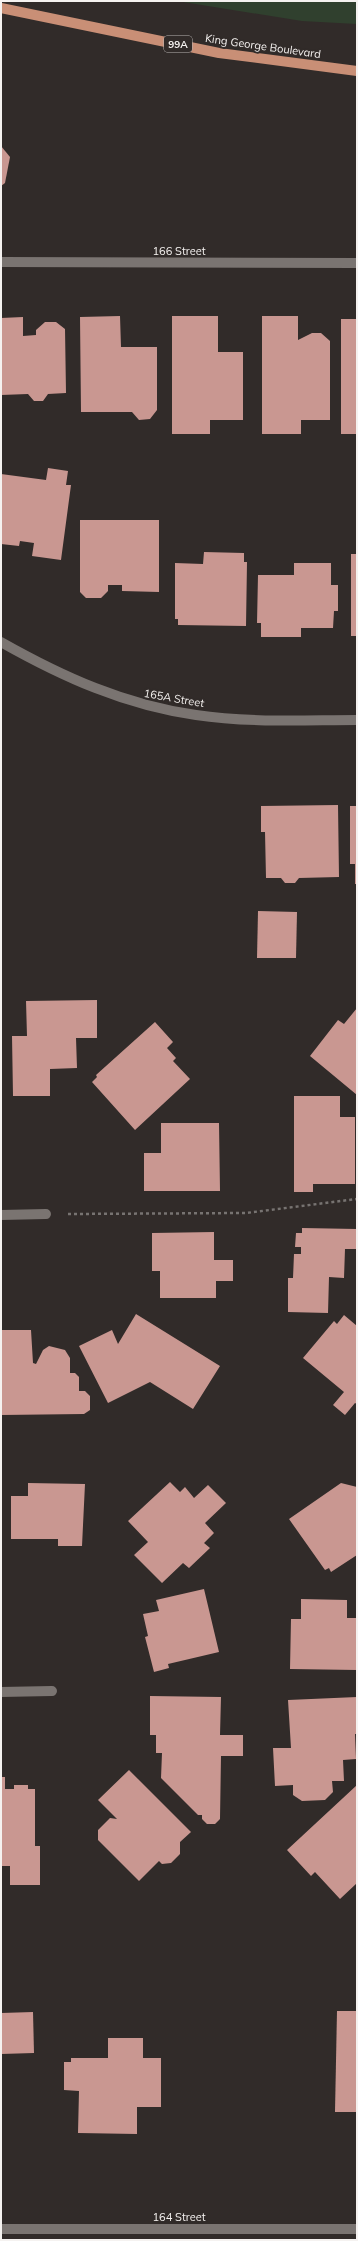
<svg xmlns="http://www.w3.org/2000/svg" width="358" height="2241" font-family="Mulish,sans-serif">
  <style>
    .green { fill: #30402e }
    .building { fill: #c99791 }
    .lines { fill: none; stroke-linecap: round; stroke-linejoin: round }
    .path { stroke: #777371; stroke-width: 2.5; stroke-dasharray: 3 3; stroke-linecap: butt }
    .street { stroke: #7a7471; stroke-width: 10 }
    .primary { stroke: #c98f76; stroke-width: 10 }
    .labels { text-anchor: middle; dominant-baseline: central; stroke-width: 4; stroke-linejoin: round; paint-order: stroke }
    .shield { fill: #312b29; stroke: #bab6b4; stroke-width: 1 }
    .shield-label { font-size: 10px; font-weight: bold; fill: #f5f2f0 }
    .street-label { font-size: 11px; fill: #f5f2f0; stroke: #312b29 }
  </style>
  <rect width="100%" height="100%" fill="#312b29"/>
  <polygon class="green" points="177,1 357,1 357,24 302,21"/>
  <g class="building">
    <polygon points="1,146 10,157 5,183 1,186"/>
    <polygon points="120,316 121,347 157,347 157,410 150,419 139,420 132,412 81,412 80,317"/>
    <polygon points="172,316 218,316 218,352 243,352 243,420 210,420 210,434 172,434"/>
    <polygon points="262,316 298,316 298,340 312,333 321,333 330,341 330,420 301,420 301,434 262,434"/>
    <polygon points="23,317 23,336 36,335 36,330 45,322 56,322 65,329 66,393 48,394 43,401 34,401 28,394 1,395 1,318"/>
    <rect x="341" y="319" width="16" height="115"/>
    <polygon points="48,468 68,471 66,485 71,485 61,560 32,556 34,543 20,541 19,546 1,544 1,474 46,480"/>
    <polygon points="80,520 159,520 159,592 122,591 122,585 108,585 108,591 101,598 86,598 80,592"/>
    <polygon points="204,552 244,553 244,562 247,562 246,626 178,625 178,619 175,619 175,563 203,564"/>
    <rect x="351" y="554" width="6" height="82"/>
    <polygon points="294,563 331,563 331,585 338,585 338,611 334,611 333,628 301,628 301,637 261,637 261,623 257,623 258,575 294,575"/>
    <polygon points="338,805 339,877 299,878 295,883 285,883 281,878 266,878 265,832 261,832 261,806"/>
    <polygon points="350,806 357,806 357,884 355,884 355,864 350,864"/>
    <polygon points="258,911 297,912 296,958 257,958"/>
    <polygon points="97,1000 97,1038 76,1038 77,1068 50,1069 50,1096 13,1096 12,1036 27,1036 26,1001"/>
    <polygon points="357,1008 357,1095 310,1056 338,1020 344,1024"/>
    <polygon points="155,1022 173,1042 167,1048 176,1058 173,1061 190,1079 135,1130 92,1082 97,1077 96,1075"/>
    <polygon points="294,1096 340,1096 340,1117 355,1117 355,1184 313,1184 313,1192 294,1192"/>
    <polygon points="161,1123 219,1123 220,1191 144,1191 144,1153 161,1153"/>
    <polygon points="302,1228 357,1229 357,1249 345,1249 344,1278 329,1277 328,1313 288,1312 288,1278 293,1278 294,1254 301,1254 301,1247 295,1247 296,1233 302,1233"/>
    <polygon points="214,1232 214,1260 233,1260 233,1281 216,1281 216,1298 160,1298 160,1271 152,1271 152,1233"/>
    <polygon points="136,1314 220,1366 193,1409 150,1382 108,1403 79,1346 112,1330 118,1344"/>
    <polygon points="344,1315 357,1326 357,1404 355,1403 345,1415 333,1405 344,1392 303,1358 334,1321 337,1324"/>
    <polygon points="1,1330 31,1330 33,1363 36,1364 43,1350 49,1346 65,1350 70,1358 70,1373 75,1373 79,1377 79,1391 85,1391 90,1396 90,1410 84,1414 1,1415"/>
    <polygon points="170,1482 180,1492 185,1487 194,1498 208,1485 226,1503 205,1523 214,1533 204,1543 210,1548 189,1568 183,1563 162,1583 134,1555 148,1542 128,1521"/>
    <polygon points="28,1483 85,1484 82,1546 58,1546 58,1539 11,1539 11,1496 28,1496"/>
    <polygon points="341,1483 357,1487 357,1555 331,1572 329,1568 325,1570 289,1519"/>
    <polygon points="204,1589 219,1652 168,1664 169,1668 154,1672 145,1637 148,1636 143,1614 159,1611 156,1600"/>
    <polygon points="301,1599 347,1600 347,1618 357,1618 357,1670 290,1669 291,1619 301,1619"/>
    <polygon points="150,1696 221,1697 220,1735 243,1735 243,1756 221,1756 220,1819 215,1824 207,1824 202,1819 202,1815 198,1815 161,1778 162,1753 156,1753 156,1735 150,1735"/>
    <polygon points="357,1697 357,1734 355,1734 356,1759 343,1760 344,1781 332,1781 333,1792 325,1800 302,1801 293,1795 293,1785 275,1786 273,1748 291,1748 288,1700"/>
    <polygon points="129,1770 191,1832 180,1842 180,1854 171,1863 162,1864 159,1861 139,1881 98,1840 98,1830 110,1818 117,1819 98,1800"/>
    <polygon points="1,1777 5,1777 5,1789 14,1789 14,1785 28,1785 28,1789 35,1789 35,1846 40,1846 40,1885 10,1885 10,1866 1,1866"/>
    <polygon points="357,1785 357,1883 340,1899 315,1872 311,1876 287,1850"/>
    <polygon points="337,2011 357,2011 357,2112 335,2112"/>
    <polygon points="33,2012 34,2053 1,2054 1,2013"/>
    <polygon points="108,2038 143,2038 143,2058 161,2058 161,2107 137,2107 137,2134 78,2133 79,2091 64,2090 64,2062 71,2062 71,2058 108,2058"/>
  </g>
  <g class="lines">
    <polyline class="path" points="68,1214 246,1213 357,1199"/>
    <g class="street">
      <polyline points="1,262 357,263"/>
      <path d="M 1,642 C 63,677 125,705 196,715 C 249,723 304,720 357,720"/>
      <polyline points="1,1215 46,1214"/>
      <polyline points="1,1692 52,1691"/>
      <polyline points="1,2229 357,2229"/>
    </g>
    <polyline class="primary" points="1,8 219,53 357,71"/>
  </g>
  <g class="labels">
    <rect class="shield" x="164" y="36" width="28" height="16" rx="3"/>
    <g class="shield-label">
      <text x="178" y="44">99A</text>
    </g>
    <g class="street-label">
      <text transform="translate(263 46) rotate(8)">King George Boulevard</text>
      <text x="179" y="251">166 Street</text>
      <text transform="translate(174 698) rotate(10)">165A Street</text>
      <text x="179" y="2217">164 Street</text>
    </g>
  </g>
  <rect width="358" height="2241" fill="none" stroke="#f5f2f0" stroke-width="4"/>
</svg>
